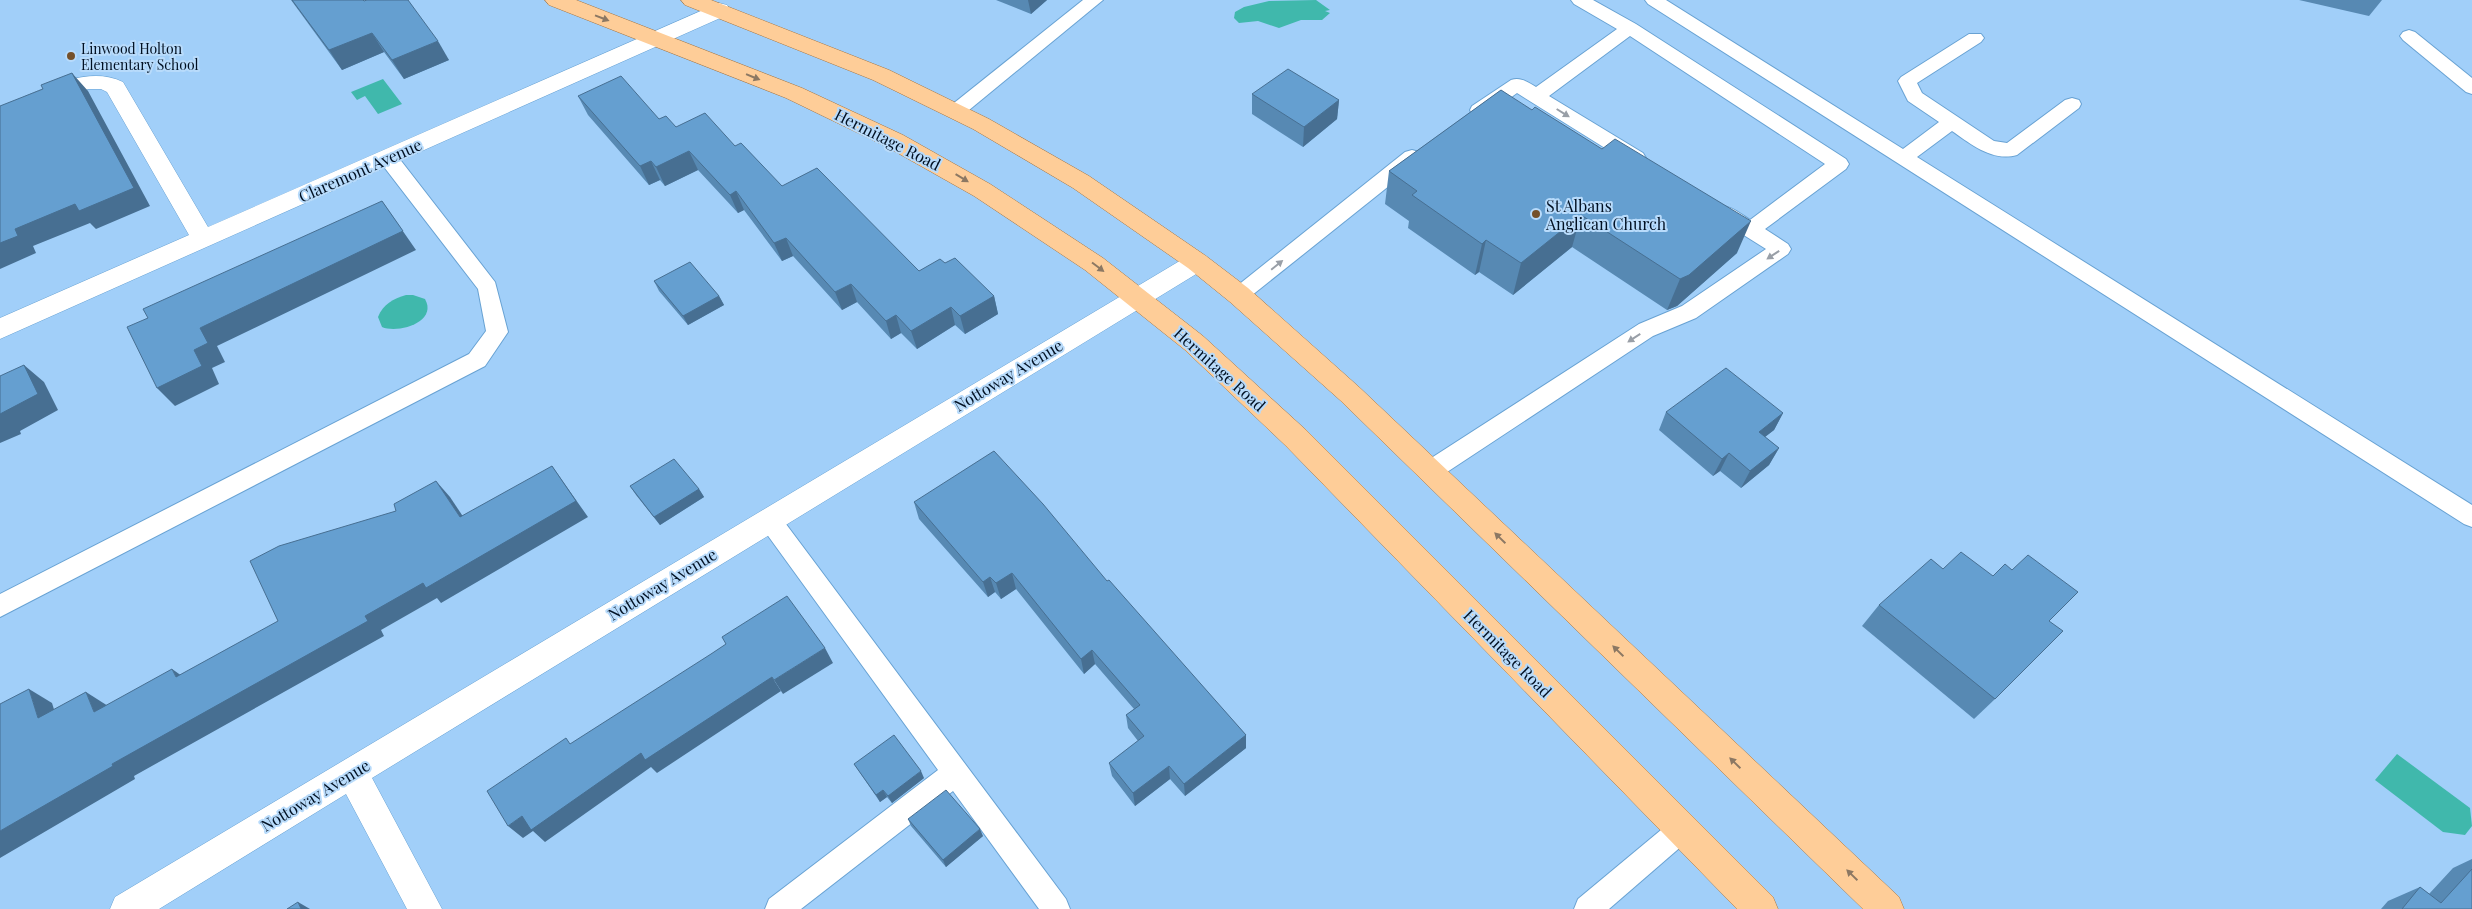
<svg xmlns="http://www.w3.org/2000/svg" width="2472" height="909" font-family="'Playfair Display',serif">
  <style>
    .water { fill: #40b8ac }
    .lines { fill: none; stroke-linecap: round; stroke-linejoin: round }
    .service-casing { stroke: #68a2d3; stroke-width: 2 }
    .minor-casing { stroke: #68a2d3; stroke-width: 1 }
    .primary-casing { stroke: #a57542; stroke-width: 1 }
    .service { fill: #fff; fill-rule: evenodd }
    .minor { fill: #fff; fill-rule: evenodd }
    .primary { fill: #fecd98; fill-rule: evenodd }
    .wall { fill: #5789b3 }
    .shaded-wall { fill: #476f92 }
    .building { fill: #659fd0; stroke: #476f92 }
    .oneway { fill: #8c7863 }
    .oneway2 { fill: #999fa7 }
    .poi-dot { fill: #74502a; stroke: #b8dbfb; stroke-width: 2 }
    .labels { text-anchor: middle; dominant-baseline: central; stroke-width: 4; stroke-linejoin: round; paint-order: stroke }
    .far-poi-label { font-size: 14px; fill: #001022; stroke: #b8dbfb; text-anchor: start }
    .street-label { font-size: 16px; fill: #001022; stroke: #b8dbfb }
    .poi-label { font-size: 16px; fill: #001022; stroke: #b8dbfb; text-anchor: start }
  </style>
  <rect width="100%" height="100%" fill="#a1cff9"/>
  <g class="water">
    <polygon points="1316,0 1330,10 1325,11 1330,13 1322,20 1301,20 1279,28 1258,21 1239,23 1234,18 1235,12 1244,7 1269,1"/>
    <polygon points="383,79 402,104 378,114 365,96 357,100 351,92"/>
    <path d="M 406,295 L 413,295 L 425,299 C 438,322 398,334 382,327 L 378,317 C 383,304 393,299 406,295 Z"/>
    <polygon points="2397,754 2470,808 2472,826 2465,835 2443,832 2375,780"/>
  </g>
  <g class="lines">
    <defs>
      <g id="service">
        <polygon points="1083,0 1103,0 963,115 956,117 949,115 947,111 949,107"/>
        <path d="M 1571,0 L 1593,0 L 1636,24 L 1846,159 L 1849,164 L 1846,169 L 1765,229 L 1788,244 L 1791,249 L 1788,254 L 1696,318 L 1653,336 L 1438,478 L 1430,480 L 1422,478 L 1419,471 L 1422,464 L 1639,324 L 1682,306 L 1766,249 L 1715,217 L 1712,212 L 1715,207 C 1728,203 1739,213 1750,220 L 1825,164 L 1630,36 L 1549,96 L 1643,153 L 1646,158 L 1643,163 L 1636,165 L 1629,163 L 1517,93 C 1505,101 1488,119 1472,114 L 1470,110 L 1472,106 L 1511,80 C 1521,77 1527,82 1536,87 L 1617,29 L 1574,4 Z"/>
        <path d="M 1645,0 L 1666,0 L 1903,149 L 1939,122 L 1908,101 L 1898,81 L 1901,77 L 1969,34 L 1981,34 L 1984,38 L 1981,42 L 1917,83 L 1922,93 L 1994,141 L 2007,143 L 2065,100 L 2072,98 L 2079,100 L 2081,104 L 2079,108 L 2017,155 C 1992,162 1971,144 1952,131 L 1917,157 L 2472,505 L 2472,527 L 2464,524 L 1648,4 Z"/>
        <polygon points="2409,30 2415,32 2472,78 2472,94 2466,92 2403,40 2400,36 2403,32"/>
        <polygon points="1412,150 1419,152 1422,157 1419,162 1246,300 1239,303 1232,300 1229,295 1232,290 1405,152"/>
        <polygon points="388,151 395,153 495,282 508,332 485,366 0,617 0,594 469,354 486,331 478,289 381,163 378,158 381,153"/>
        <polygon points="769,509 777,512 1066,899 1070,909 1039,909 953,791 801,909 765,909 769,899 938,770 761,526 757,519 761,512"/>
        <polygon points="1682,816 1691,820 1695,829 1691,838 1609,909 1574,909 1578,899 1673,820"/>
      </g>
      <g id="minor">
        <path d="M 719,3 L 727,5 L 730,10 L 727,15 L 0,339 L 0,318 L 189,235 L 107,92 L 101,89 L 88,89 L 0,124 L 0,107 C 37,93 85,63 123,82 L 208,227 Z"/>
        <polygon points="1197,253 1206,256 1209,262 1206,268 372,778 442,909 407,909 346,794 159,909 110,909 115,897 1188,256"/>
      </g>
      <g id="primary">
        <polygon points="545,0 576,0 802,88 903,135 990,184 1103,258 1203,336 1306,430 1773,897 1778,909 1737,909 1286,446 1185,350 1085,270 974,196 887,147 786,98 549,5"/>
        <polygon points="681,0 711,0 889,70 989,119 1089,176 1206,256 1248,288 1359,387 1899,897 1904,909 1863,909 1341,401 1230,302 1188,268 1073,188 973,129 873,80 685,5"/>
      </g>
    </defs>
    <use href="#service" class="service-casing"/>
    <use href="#minor" class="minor-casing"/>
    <use href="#primary" class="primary-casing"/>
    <use href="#service" class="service"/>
    <use href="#minor" class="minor"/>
    <use href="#primary" class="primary"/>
  </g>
  <g class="wall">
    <polygon points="291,0 363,0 449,60 404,79 384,52 342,70"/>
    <polygon points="996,0 1047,0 1031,14"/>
    <polygon points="2299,0 2382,0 2369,16"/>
    <polygon points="1501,90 1737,253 1677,306 1667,310 1572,247 1513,295 1479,272 1475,275 1408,228 1409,221 1385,204 1389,171"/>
    <polygon points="1252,94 1339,100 1337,119 1303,147 1252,114"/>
    <polygon points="578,96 659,119 676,127 735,146 782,186 919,271 945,263 994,296 998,314 965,334 955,325 917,349 901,333 891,339 857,302 842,310 793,256 782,261 744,210 738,213 698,170 665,186 660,180 649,185 588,115"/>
    <polygon points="654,281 719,296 724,305 688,325 659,291"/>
    <polygon points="1666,412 1783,413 1774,430 1765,437 1779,448 1769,465 1741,488 1720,471 1713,476 1659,430"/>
    <polygon points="630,486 699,489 704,497 660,525 636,495"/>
    <polygon points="914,502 1107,581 1246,735 1246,748 1185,796 1170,779 1135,806 1112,776 1109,763 1138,741 1128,728 1126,715 1134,709 1095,664 1084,674 1016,589 1001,599 995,592 988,597 919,519"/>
    <polygon points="1943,569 2049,621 1995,699 1974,719 1862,626 1879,605"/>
    <polygon points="854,764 924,778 892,803 887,797 880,802"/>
    <polygon points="908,819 983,836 946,867 911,826"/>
    <polygon points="2472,859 2472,909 2381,909 2388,901 2420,887 2429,894 2453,868"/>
  </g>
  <g class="shaded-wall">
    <polygon points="1028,0 1047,0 1031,14"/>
    <polygon points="372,33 384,52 342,70 329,50"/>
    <polygon points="438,41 449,60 404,79 392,60"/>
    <polygon points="72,73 88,91 150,206 96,229 90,223 33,246 36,253 0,269 0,243 15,229"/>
    <polygon points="1339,100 1337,119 1303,147 1304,127"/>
    <polygon points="689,151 698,170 665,186 656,167"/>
    <polygon points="651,161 660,180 649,185 640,166"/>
    <polygon points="736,191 744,210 738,213 730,195"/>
    <polygon points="382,201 416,250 217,346 225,362 212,368 219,384 175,406 157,388 194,350 200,328"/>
    <polygon points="1581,215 1572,247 1513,295 1521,263"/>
    <polygon points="1751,221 1737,253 1677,306 1667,310 1680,279"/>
    <polygon points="786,238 793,256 782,261 774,243"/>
    <polygon points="1486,240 1479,272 1475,275 1482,244"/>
    <polygon points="851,284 857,302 842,310 835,292"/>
    <polygon points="719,296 724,305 688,325 683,316"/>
    <polygon points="994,296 998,314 965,334 960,316"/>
    <polygon points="951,307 955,325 917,349 911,331"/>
    <polygon points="896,315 901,333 891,339 886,321"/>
    <polygon points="24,365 44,382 58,410 20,431 21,434 0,443 0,414"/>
    <polygon points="1783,413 1774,430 1749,449 1759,432"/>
    <polygon points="1779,448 1769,465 1741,488 1750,471"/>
    <polygon points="1729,453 1720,471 1713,476 1722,459"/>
    <polygon points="552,466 588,517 441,603 437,598 381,630 384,636 134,776 135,779 0,858 0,831 112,764 365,616"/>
    <polygon points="436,481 450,497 474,533 460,517"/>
    <polygon points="699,489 704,497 660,525 654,517"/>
    <polygon points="1012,573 1016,589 1001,599 996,583"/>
    <polygon points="990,577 995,592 988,597 983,582"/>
    <polygon points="825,648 833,663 783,694 774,680"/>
    <polygon points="1092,650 1095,664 1084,674 1081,659"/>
    <polygon points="172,669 192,683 176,677"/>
    <polygon points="772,677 781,691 657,773 651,767 545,842 533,831 523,838 508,826 522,816"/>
    <polygon points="29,689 52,703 61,732 38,718"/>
    <polygon points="86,692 108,706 94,712"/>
    <polygon points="1246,735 1246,748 1185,796 1184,784"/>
    <polygon points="1169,766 1170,779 1135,806 1133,793"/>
    <polygon points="921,771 924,778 892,803 888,796"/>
    <polygon points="883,790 887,797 880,802 876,795"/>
    <polygon points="980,829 983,836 946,867 943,860"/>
    <polygon points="298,902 310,909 301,909"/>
  </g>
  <g class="building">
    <polygon points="292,0 363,0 364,1 367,0 408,0 438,41 392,60 372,33 329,50"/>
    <polygon points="1288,69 1339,100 1304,127 1252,94"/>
    <polygon points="72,73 134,188 79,211 75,204 15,229 18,236 0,243 0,106 43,89 41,85"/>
    <polygon points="621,76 659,119 666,116 676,127 705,113 735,146 741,143 782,186 817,168 919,271 940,259 945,263 955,258 994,296 960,316 951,307 911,331 896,315 886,321 851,284 835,292 786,238 774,243 736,191 730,195 689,151 656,167 651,161 640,166 578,96"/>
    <polygon points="1501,90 1532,110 1535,107 1602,149 1615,139 1751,221 1689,275 1680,279 1581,215 1521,263 1486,240 1482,244 1412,195 1417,191 1389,171"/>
    <polygon points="382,201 403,231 200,328 208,343 194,350 202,366 157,388 127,327 148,318 143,309"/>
    <polygon points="690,262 719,296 683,316 654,281"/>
    <polygon points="24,365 38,394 0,414 0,376"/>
    <polygon points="1726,368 1783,413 1759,432 1779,448 1750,471 1729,453 1722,459 1666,412"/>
    <polygon points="994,451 1043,504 1107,581 1109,580 1246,735 1184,784 1169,766 1133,793 1109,763 1144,736 1126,715 1140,705 1092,650 1081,659 1012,573 996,583 990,577 983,582 914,502"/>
    <polygon points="674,459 699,489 654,517 630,486"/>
    <polygon points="552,466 576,501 426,588 423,583 365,616 368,621 112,764 113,766 0,831 0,704 29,689 38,718 86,692 94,712 172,669 176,677 278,621 250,561 279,546 396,511 394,504 436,481 460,517"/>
    <polygon points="1961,552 1993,576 2005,564 2012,570 2028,555 2078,592 2049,621 2063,631 1995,699 1879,605 1931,559 1943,569"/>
    <polygon points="787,596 825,648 774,680 772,677 645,760 641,753 531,830 522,816 508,826 487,791 566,738 570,744 711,654 726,644 722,637"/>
    <polygon points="894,735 921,771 888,796 883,790 876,795 854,764"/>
    <polygon points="946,790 980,829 943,860 908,819"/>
    <polygon points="2472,869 2472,909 2402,909 2420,887 2441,903"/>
    <polygon points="298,902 301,909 287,909"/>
  </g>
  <defs><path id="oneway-solid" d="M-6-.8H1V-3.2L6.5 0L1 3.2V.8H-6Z" transform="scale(1.25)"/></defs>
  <g class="oneway">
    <use href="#oneway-solid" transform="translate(602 18) rotate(21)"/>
    <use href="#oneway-solid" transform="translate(753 77) rotate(22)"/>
    <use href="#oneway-solid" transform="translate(962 178) rotate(31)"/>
    <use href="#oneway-solid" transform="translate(1098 267) rotate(37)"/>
    <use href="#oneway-solid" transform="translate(1500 538) rotate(-136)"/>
    <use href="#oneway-solid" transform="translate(1618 651) rotate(-136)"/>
    <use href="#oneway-solid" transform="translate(1735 763) rotate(-136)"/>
    <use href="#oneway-solid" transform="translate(1852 875) rotate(-136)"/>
  </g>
  <g class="oneway2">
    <use href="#oneway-solid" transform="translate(1563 113) rotate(32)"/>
    <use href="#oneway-solid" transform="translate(1773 255) rotate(146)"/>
    <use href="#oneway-solid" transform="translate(1277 265) rotate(-39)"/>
    <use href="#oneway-solid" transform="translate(1634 338) rotate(147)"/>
  </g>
  <g class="poi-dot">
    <circle cx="71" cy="56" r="5"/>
    <circle cx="1536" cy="214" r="5"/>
  </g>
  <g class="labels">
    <g class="far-poi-label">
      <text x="81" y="48">Linwood Holton<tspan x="81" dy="16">Elementary School</tspan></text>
    </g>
    <g class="street-label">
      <text transform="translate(888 139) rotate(27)">Hermitage Road</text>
      <text transform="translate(360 170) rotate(-24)">Claremont Avenue</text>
      <text transform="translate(1220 369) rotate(42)">Hermitage Road</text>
      <text transform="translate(1008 375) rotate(-31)">Nottoway Avenue</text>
      <text transform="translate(662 584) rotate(-31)">Nottoway Avenue</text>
      <text transform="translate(1508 653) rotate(45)">Hermitage Road</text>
      <text transform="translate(315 795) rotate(-31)">Nottoway Avenue</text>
    </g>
    <g class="poi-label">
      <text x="1546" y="205">St Albans<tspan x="1546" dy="18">Anglican Church</tspan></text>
    </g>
  </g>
</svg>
